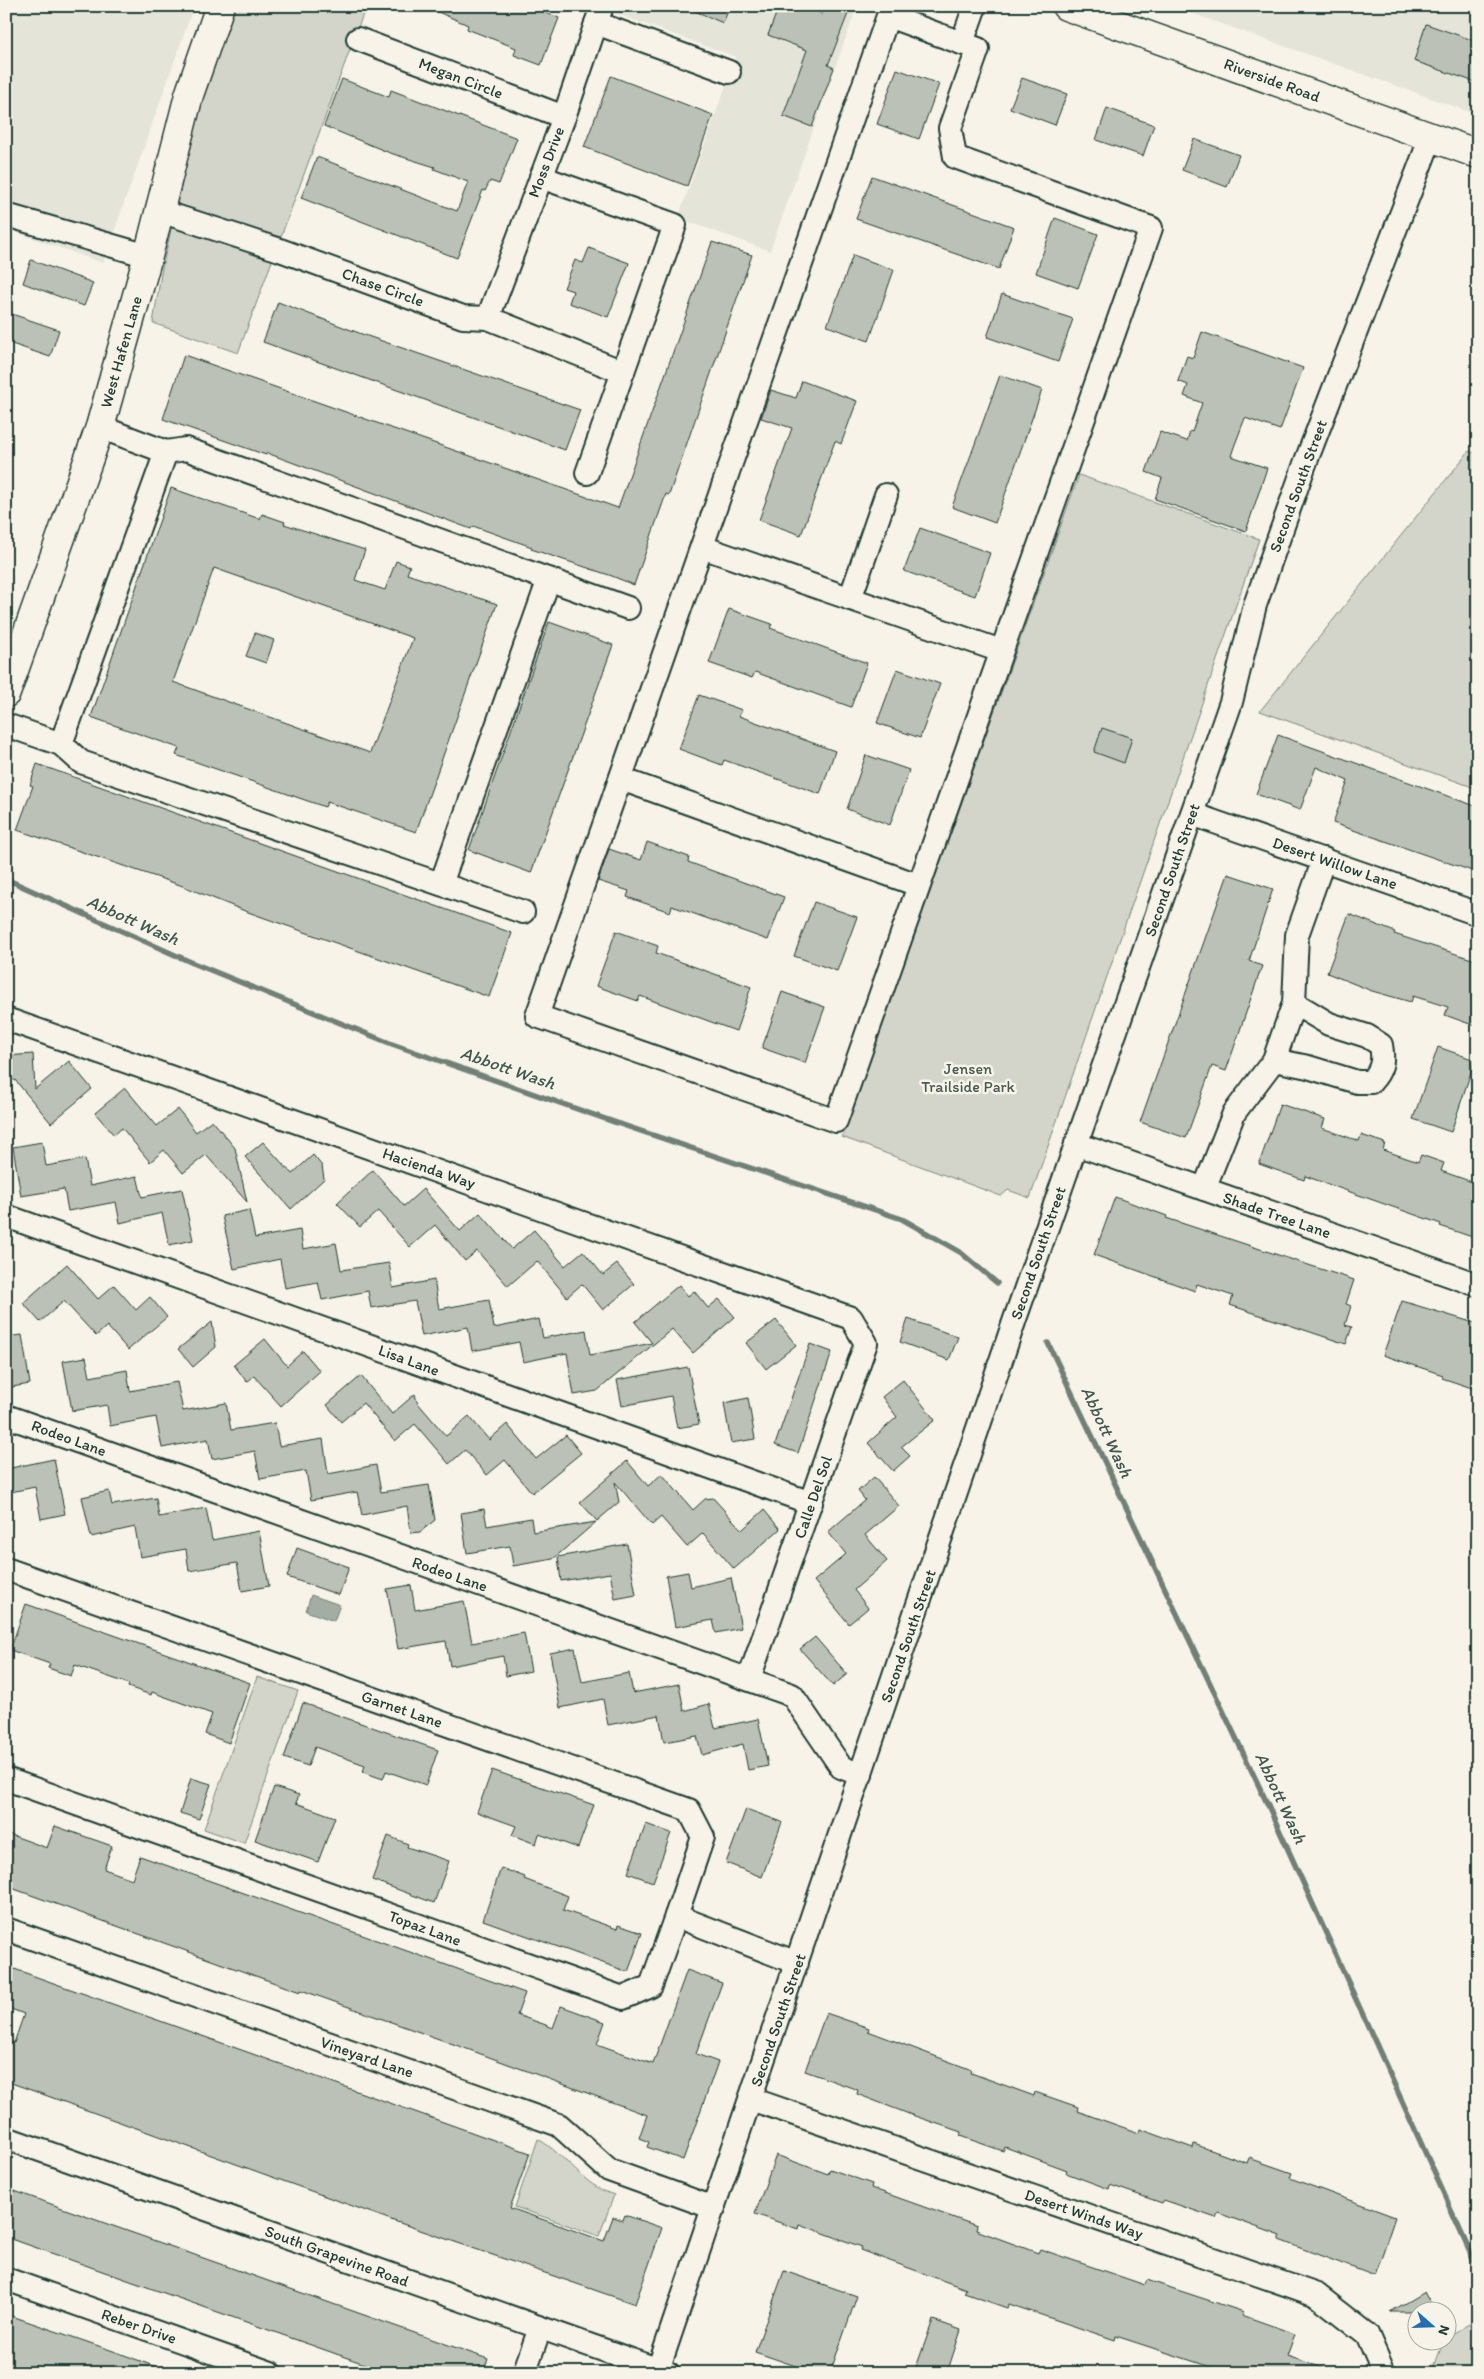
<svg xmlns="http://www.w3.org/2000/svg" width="1484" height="2379" font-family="Itim,sans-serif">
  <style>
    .built { fill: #e5e4d9 }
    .green { fill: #d3d5ca; stroke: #79897f }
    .water { fill: #a4ada3; stroke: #6f8077 }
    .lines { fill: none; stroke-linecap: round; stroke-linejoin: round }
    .stream { stroke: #6f8077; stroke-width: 5.5 }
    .building { fill: #bbc1b6; stroke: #1f3d34; fill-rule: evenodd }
    .minor-casing { stroke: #1f3d34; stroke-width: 26 }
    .major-casing { stroke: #1f3d34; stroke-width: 31 }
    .minor { stroke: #f7f3e8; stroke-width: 22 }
    .major { stroke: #f7f3e8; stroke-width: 28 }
    .labels { text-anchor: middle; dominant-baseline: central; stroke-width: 5; stroke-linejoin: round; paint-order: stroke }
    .street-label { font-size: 16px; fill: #1f3d34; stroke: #f7f3e8 }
    .park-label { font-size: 16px; fill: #435b52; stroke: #f7f3e8 }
    .water-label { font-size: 18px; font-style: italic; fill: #405950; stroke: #f7f3e8 }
  </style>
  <rect width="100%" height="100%" fill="#f7f3e8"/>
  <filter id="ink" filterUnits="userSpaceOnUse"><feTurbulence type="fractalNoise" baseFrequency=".02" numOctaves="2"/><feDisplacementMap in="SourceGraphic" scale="10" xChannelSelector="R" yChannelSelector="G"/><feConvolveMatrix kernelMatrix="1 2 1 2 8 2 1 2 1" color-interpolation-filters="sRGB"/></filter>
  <g filter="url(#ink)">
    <g class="built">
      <polygon points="6,6 194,6 103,263 6,229"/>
      <polygon points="620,6 857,6 770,251 678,218 736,57 617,14"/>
      <polygon points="1171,6 1478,6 1478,115"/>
    </g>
    <g class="green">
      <polygon points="234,6 366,6 238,353 153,323 162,268 201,102"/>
      <polygon points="1469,451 1478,454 1478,789 1260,711"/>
      <polygon points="1079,475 1259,539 1030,1198 1008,1190 1001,1196 842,1137"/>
      <polygon points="257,1677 298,1691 244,1843 204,1829"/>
      <path d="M 538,2139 C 566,2155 582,2185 614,2195 L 599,2236 L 515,2207 Z"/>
      <polygon points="1469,2324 1478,2340 1478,2373 1432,2373 1443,2342 1446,2342 1447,2337"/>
    </g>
    <polygon class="water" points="311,1595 340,1605 334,1621 306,1611"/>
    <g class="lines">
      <g class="stream">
        <polyline points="6,879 193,963 392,1044 614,1122 902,1219 960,1252 997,1283"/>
        <polyline points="1048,1343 1267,1803 1478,2269"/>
      </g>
    </g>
    <g class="building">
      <polygon points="424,6 529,6 559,18 541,65 514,55 516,48 467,29 468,25"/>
      <polygon points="683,6 730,6 723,23"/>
      <polygon points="779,6 802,6 822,14 824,6 851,6 828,65 834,68 812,127 783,116 807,50 768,35"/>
      <polygon points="1426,24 1478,42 1478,83 1414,61"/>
      <polygon points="897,69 939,84 919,139 877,124"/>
      <polygon points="611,76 713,115 687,186 584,147"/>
      <polygon points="1022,78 1067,94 1055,125 1010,108"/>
      <polygon points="342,79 389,97 391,90 517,138 499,184 490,181 485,191 483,190 457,258 301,198 317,157 457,211 468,182 434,169 435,167 390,153 324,126"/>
      <polygon points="1107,108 1154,125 1143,156 1096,140"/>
      <polygon points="1194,139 1239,155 1227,187 1182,170"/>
      <polygon points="872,176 1014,227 999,269 856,219"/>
      <polygon points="1055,218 1098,234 1078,288 1036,273"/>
      <polygon points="712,242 752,255 669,495 666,494 634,585 612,576 531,549 532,547 473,526 471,529 267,453 266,455 163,419 184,355 618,508"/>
      <polygon points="589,248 629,263 608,317 569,303 573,291 564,288 575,260 583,263"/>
      <polygon points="853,255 894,270 869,341 827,326"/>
      <polygon points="31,260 93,283 84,306 23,283"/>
      <polygon points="1002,294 1073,319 1058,362 987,337"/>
      <polygon points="278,302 359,333 580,410 565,450 263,342"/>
      <polygon points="6,312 59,330 50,357 6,342"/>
      <polygon points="1202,332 1303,368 1280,430 1245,418 1234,447 1231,456 1267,468 1246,531 1155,499 1162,478 1146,472 1160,432 1187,441 1190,431 1192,432 1202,403 1184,396 1188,385 1178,381 1187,356 1193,358"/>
      <polygon points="1000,375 1042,390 995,523 952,507"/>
      <polygon points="802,381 857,401 841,444 835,441 801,535 759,520 792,428 761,418 771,390 796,398"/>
      <path d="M 171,488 L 260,519 L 262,514 L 285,522 L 284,524 L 365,550 L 355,580 L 385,590 L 396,561 L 410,566 L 407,574 L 497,604 L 416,832 L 327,802 L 325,807 L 176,755 L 179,748 L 91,717 ZM 214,568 L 413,638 L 370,753 L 173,682 Z"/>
      <polygon points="920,528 990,553 975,596 904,571"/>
      <polygon points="729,609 772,624 770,628 867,663 851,707 755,672 752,678 709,663"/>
      <polygon points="549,622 613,645 531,873 469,850"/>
      <polygon points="255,633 274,640 266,663 246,656"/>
      <polygon points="897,669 940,684 920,738 877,723"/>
      <polygon points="699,695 742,710 739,716 835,751 820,794 724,760 722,765 679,749"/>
      <polygon points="1102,728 1132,738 1124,763 1094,752"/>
      <polygon points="1278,735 1478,807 1478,873 1333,823 1348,781 1316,767 1300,810 1256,794"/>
      <polygon points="866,755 909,770 890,825 847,809"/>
      <polygon points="37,764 512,933 489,997 245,911 180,885 17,830 33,786 30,785"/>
      <polygon points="647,842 689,857 688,862 784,897 768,940 672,906 670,912 627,897 629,891 598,881 609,849 641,860"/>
      <polygon points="1228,874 1273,889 1249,961 1262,966 1226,1071 1212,1066 1186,1138 1140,1122"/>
      <polygon points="814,902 857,917 837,971 794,956"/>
      <polygon points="1349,914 1395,932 1394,934 1478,961 1478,1027 1445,1015 1448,1007 1413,996 1411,1002 1372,991 1327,973"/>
      <polygon points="616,931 658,946 656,953 751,987 736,1031 640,996 638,1001 596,986"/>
      <polygon points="782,992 825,1007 805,1063 762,1048"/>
      <polygon points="1438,1047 1475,1060 1451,1132 1413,1119"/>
      <polygon points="33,1054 35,1089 69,1061 92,1089 51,1123 15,1080 6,1080 6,1056"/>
      <polygon points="125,1088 157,1126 178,1109 196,1132 212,1120 235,1148 247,1202 206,1155 183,1173 164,1150 150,1162 122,1128 114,1135 95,1113"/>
      <polygon points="1280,1104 1325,1119 1322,1128 1359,1141 1361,1135 1385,1143 1383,1150 1418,1162 1421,1155 1444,1163 1441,1171 1478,1184 1478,1239 1440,1226 1441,1224 1305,1176 1304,1180 1259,1164"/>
      <polygon points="42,1142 46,1166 85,1159 90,1186 137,1176 142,1197 182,1189 193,1240 169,1245 162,1213 120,1223 116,1202 68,1211 64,1189 21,1196 13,1147"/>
      <polygon points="263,1142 292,1174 313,1155 322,1166 324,1179 291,1209 245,1157"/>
      <polygon points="373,1170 404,1206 423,1189 460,1231 480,1213 512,1249 534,1230 565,1266 583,1251 603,1275 617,1264 634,1284 603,1310 582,1284 567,1297 537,1261 508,1286 477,1251 465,1261 435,1225 410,1247 378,1211 360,1227 337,1203"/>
      <polygon points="1115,1197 1167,1216 1166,1218 1354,1280 1346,1304 1351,1306 1345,1325 1352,1327 1346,1344 1230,1305 1233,1296 1197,1284 1195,1291 1094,1255"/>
      <polygon points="249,1210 255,1238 300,1230 303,1249 336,1243 341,1270 389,1263 393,1288 434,1280 439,1309 489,1300 494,1328 539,1319 543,1338 586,1330 590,1355 652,1343 635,1322 679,1285 688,1296 694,1291 708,1308 719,1299 735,1317 693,1353 672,1329 597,1391 574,1395 567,1353 523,1362 519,1342 472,1351 468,1327 422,1336 415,1301 371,1308 368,1291 322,1300 318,1282 285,1288 280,1259 234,1269 222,1216"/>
      <polygon points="67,1264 98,1299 114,1285 136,1310 150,1297 167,1317 128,1350 107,1326 96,1336 64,1301 40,1322 23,1303"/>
      <polygon points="1402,1301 1478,1324 1478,1390 1442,1378 1443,1375 1383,1355"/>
      <polygon points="908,1319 958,1337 949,1360 900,1342"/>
      <polygon points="776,1320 796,1345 766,1369 746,1343"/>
      <polygon points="212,1322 216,1347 193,1367 178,1349"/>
      <polygon points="22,1335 30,1384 6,1388 6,1337"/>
      <polygon points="265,1339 287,1366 303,1351 320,1371 281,1406 254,1376 247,1382 234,1365"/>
      <polygon points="810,1344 832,1352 798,1453 775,1445"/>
      <polygon points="86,1357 90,1377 127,1370 130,1391 177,1382 183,1411 226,1403 231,1430 275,1423 279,1446 323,1439 328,1474 376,1465 381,1492 429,1485 435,1520 420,1532 411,1533 407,1506 362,1515 357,1492 311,1500 306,1471 260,1479 255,1451 212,1459 208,1439 162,1448 156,1417 110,1426 107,1405 72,1411 63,1361"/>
      <polygon points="688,1367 699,1424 677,1428 671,1396 622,1406 617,1380"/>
      <polygon points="361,1376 392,1414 415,1394 417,1402 446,1436 469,1416 489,1440 507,1424 536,1459 566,1435 581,1453 532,1493 505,1460 487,1475 465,1450 449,1464 415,1424 395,1441 363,1403 341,1422 327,1405"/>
      <polygon points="903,1380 935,1420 901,1447 910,1456 893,1471 868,1443 897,1417 882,1397"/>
      <polygon points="748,1398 755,1439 731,1443 724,1403"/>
      <polygon points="54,1459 65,1514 41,1519 35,1487 6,1493 6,1469"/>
      <polygon points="627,1461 648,1486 662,1474 693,1510 705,1499 713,1498 742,1530 764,1510 780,1529 734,1569 703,1533 687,1547 661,1517 652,1525 615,1482 619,1502 597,1521 580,1502"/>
      <polygon points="874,1477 899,1506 865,1535 887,1561 854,1590 868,1608 849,1624 814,1581 846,1554 828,1532 865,1500 858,1491"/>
      <polygon points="109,1491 112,1505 156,1498 159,1517 206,1508 212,1540 259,1531 269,1586 242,1591 237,1563 189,1571 186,1549 140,1557 135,1527 91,1537 82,1497"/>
      <polygon points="484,1509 487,1526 531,1518 533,1532 596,1522 553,1559 513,1566 510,1546 467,1553 461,1513"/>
      <polygon points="627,1544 636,1595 615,1599 610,1573 561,1581 558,1557"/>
      <polygon points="297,1548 349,1567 339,1595 287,1577"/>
      <polygon points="688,1572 691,1587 731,1578 741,1628 716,1633 713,1620 675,1627 666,1576"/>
      <polygon points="411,1585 415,1610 464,1601 472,1643 524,1633 531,1671 506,1676 503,1656 450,1666 446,1641 398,1649 387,1589"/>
      <polygon points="26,1604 250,1683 229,1743 205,1734 212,1714 152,1692 151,1695 128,1687 129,1684 75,1665 71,1676 48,1668 50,1664 10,1650"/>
      <polygon points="815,1637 847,1674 833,1686 800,1649"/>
      <polygon points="575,1648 582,1682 629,1673 633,1693 679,1684 684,1711 709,1704 715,1728 758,1719 768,1766 748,1770 743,1744 702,1755 697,1736 664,1742 659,1715 608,1725 603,1699 560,1708 550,1653"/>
      <polygon points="303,1703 438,1750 426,1785 386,1771 383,1779 363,1772 365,1765 315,1747 308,1766 284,1758"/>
      <polygon points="492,1770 594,1805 578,1848 539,1834 536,1844 512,1835 516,1826 477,1812"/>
      <polygon points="191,1778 211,1784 199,1819 180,1813"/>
      <polygon points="274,1787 299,1795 296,1803 335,1817 318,1862 255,1840"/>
      <polygon points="746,1809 782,1822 762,1877 726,1863"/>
      <polygon points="646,1824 671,1833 653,1882 628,1873"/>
      <polygon points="55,1826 112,1846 104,1869 132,1879 140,1856 525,1993 517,2015 546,2025 553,2028 561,2006 605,2022 597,2044 653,2064 687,1970 722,1983 696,2054 718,2062 683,2160 647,2147 649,2142 639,2138 647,2115 470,2050 301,1990 300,1992 6,1886 6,1833 47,1848"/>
      <polygon points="388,1836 408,1844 407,1847 449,1861 434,1903 372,1880"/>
      <polygon points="501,1868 525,1877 524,1879 568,1896 563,1910 617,1929 618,1925 642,1933 628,1972 483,1920"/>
      <polygon points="6,1966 530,2153 510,2208 604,2241 613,2217 623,2220 625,2215 662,2228 635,2304 394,2221 6,2081 6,2049 9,2041 14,2043 24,2014 6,2007"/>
      <polygon points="826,2013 869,2028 868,2031 972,2070 971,2073 1034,2096 1035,2092 1078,2107 1077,2111 1139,2133 1140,2129 1193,2148 1194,2144 1247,2163 1249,2158 1292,2173 1290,2178 1395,2217 1375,2276 1279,2240 1281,2236 1218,2213 1216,2218 1164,2200 1162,2203 1110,2185 1109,2189 1066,2173 1067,2170 1005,2147 1003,2151 960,2136 961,2132 909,2114 857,2094 858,2090 805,2071"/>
      <polygon points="776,2155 828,2174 830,2169 872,2184 871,2188 977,2226 976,2230 1038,2253 1040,2249 1145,2285 1147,2280 1244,2312 1242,2315 1295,2334 1287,2356 1329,2370 1328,2373 1229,2373 1116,2336 1115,2340 1009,2304 1007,2308 964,2293 966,2289 860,2250 862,2247 799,2224 798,2229 755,2214"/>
      <polygon points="6,2188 488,2359 483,2373 390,2373 6,2237"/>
      <polygon points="784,2271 857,2296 830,2373 816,2373 755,2352"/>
      <polygon points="1424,2292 1435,2312 1390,2312"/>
      <polygon points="6,2314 119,2353 167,2371 166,2373 37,2373 6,2364"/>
      <polygon points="933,2320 961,2330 947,2373 914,2373"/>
    </g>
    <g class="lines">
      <defs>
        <g id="minor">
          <polygon points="888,16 978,49 950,128 955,157 1151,228 836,1121 537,1016"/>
          <polyline points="596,23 729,72"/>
          <polyline points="358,39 564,117"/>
          <polyline points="962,43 975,6"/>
          <polyline points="541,177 675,225 587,473"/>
          <polyline points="160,211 280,250 463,317 488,318 623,372"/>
          <polyline points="6,215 148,256"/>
          <polyline points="488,318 564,117 602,6"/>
          <polyline points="100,427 166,452 186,449 628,608"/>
          <polyline points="702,547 1001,651"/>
          <polyline points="850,599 886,495"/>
          <polyline points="6,725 61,744 81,762 523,912"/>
          <polyline points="61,744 166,452"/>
          <polyline points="621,779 918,885"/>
          <polyline points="1192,814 1478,914"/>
          <polyline points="441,884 549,579"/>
          <polyline points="6,1019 851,1318 866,1343 749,1679"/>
          <path d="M 1274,1060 L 1308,1067 L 1357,1082 L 1371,1082 C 1382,1070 1384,1061 1381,1045 L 1367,1036 L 1329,1024 L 1294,1003"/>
          <polyline points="1076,1144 1478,1285"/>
          <polyline points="1204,1189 1234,1113 1274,1060 1294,1003 1297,935 1324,859"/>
          <polyline points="6,1216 811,1503"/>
          <polyline points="6,1416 792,1695 841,1767 861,1775"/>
          <polyline points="6,1569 689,1810 703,1837 676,1916"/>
          <polyline points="6,1779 623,1998 651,1986 676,1916 797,1963"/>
          <polyline points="6,1929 559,2125 609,2170 714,2208"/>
          <polyline points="751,2099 1317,2295 1367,2334 1384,2373"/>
          <polyline points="6,2138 668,2373"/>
          <polyline points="6,2279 271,2373"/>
          <polyline points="524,2373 540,2328"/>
          <polyline points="657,2373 1015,1319 1231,702 1255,605 1306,461 1431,137"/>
        </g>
        <g id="major">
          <polyline points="1066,6 1478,154"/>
          <polyline points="6,693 100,427 148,256 189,95 220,6"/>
        </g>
      </defs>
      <use href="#minor" class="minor-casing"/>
      <use href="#major" class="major-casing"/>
      <use href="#minor" class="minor"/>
      <use href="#major" class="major"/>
    </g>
  </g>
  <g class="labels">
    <g class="street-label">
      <text transform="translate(461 78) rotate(21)">Megan Circle</text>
      <text transform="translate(1272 80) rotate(20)">Riverside Road</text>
      <text transform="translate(546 162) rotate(-69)">Moss Drive</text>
      <text transform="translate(383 287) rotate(20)">Chase Circle</text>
      <text transform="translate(121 352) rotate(-74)">West Hafen Lane</text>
      <text transform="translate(1298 486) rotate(-70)">Second South Street</text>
      <text transform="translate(1335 863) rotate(19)">Desert Willow Lane</text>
      <text transform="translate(1172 870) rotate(-71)">Second South Street</text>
      <text transform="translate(429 1168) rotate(19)">Hacienda Way</text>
      <text transform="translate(1277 1215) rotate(19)">Shade Tree Lane</text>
      <text transform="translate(1038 1253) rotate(-71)">Second South Street</text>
      <text transform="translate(409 1360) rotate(20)">Lisa Lane</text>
      <text transform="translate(69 1438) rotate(20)">Rodeo Lane</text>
      <text transform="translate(813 1497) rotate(-71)">Calle Del Sol</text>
      <text transform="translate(450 1574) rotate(19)">Rodeo Lane</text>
      <text transform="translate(908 1636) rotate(-71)">Second South Street</text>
      <text transform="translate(402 1709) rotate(19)">Garnet Lane</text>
      <text transform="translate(425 1928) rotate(20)">Topaz Lane</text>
      <text transform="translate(778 2020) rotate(-71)">Second South Street</text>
      <text transform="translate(367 2057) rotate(19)">Vineyard Lane</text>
      <text transform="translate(1084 2214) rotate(19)">Desert Winds Way</text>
      <text transform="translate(337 2256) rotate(20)">South Grapevine Road</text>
      <text transform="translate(139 2326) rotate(19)">Reber Drive</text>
    </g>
    <g class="park-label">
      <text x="968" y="1068">Jensen<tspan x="968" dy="18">Trailside Park</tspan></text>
    </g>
    <g class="water-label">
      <text transform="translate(133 920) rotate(24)">Abbott Wash</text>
      <text transform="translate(508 1068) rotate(19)">Abbott Wash</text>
      <text transform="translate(1107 1432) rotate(65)">Abbott Wash</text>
      <text transform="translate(1281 1798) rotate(65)">Abbott Wash</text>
    </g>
  </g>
  <rect width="1484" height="2379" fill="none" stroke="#f7f3e8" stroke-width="25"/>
  <rect x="12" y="12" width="1459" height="2354" fill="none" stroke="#1f3d34" stroke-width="2" filter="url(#ink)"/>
  <g transform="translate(1432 2326) rotate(110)"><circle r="24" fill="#f7f3e8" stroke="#a1aaa0"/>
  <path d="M0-4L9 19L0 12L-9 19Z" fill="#1f6fb2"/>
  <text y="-8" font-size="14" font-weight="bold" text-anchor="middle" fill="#1f3d34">N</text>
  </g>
</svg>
